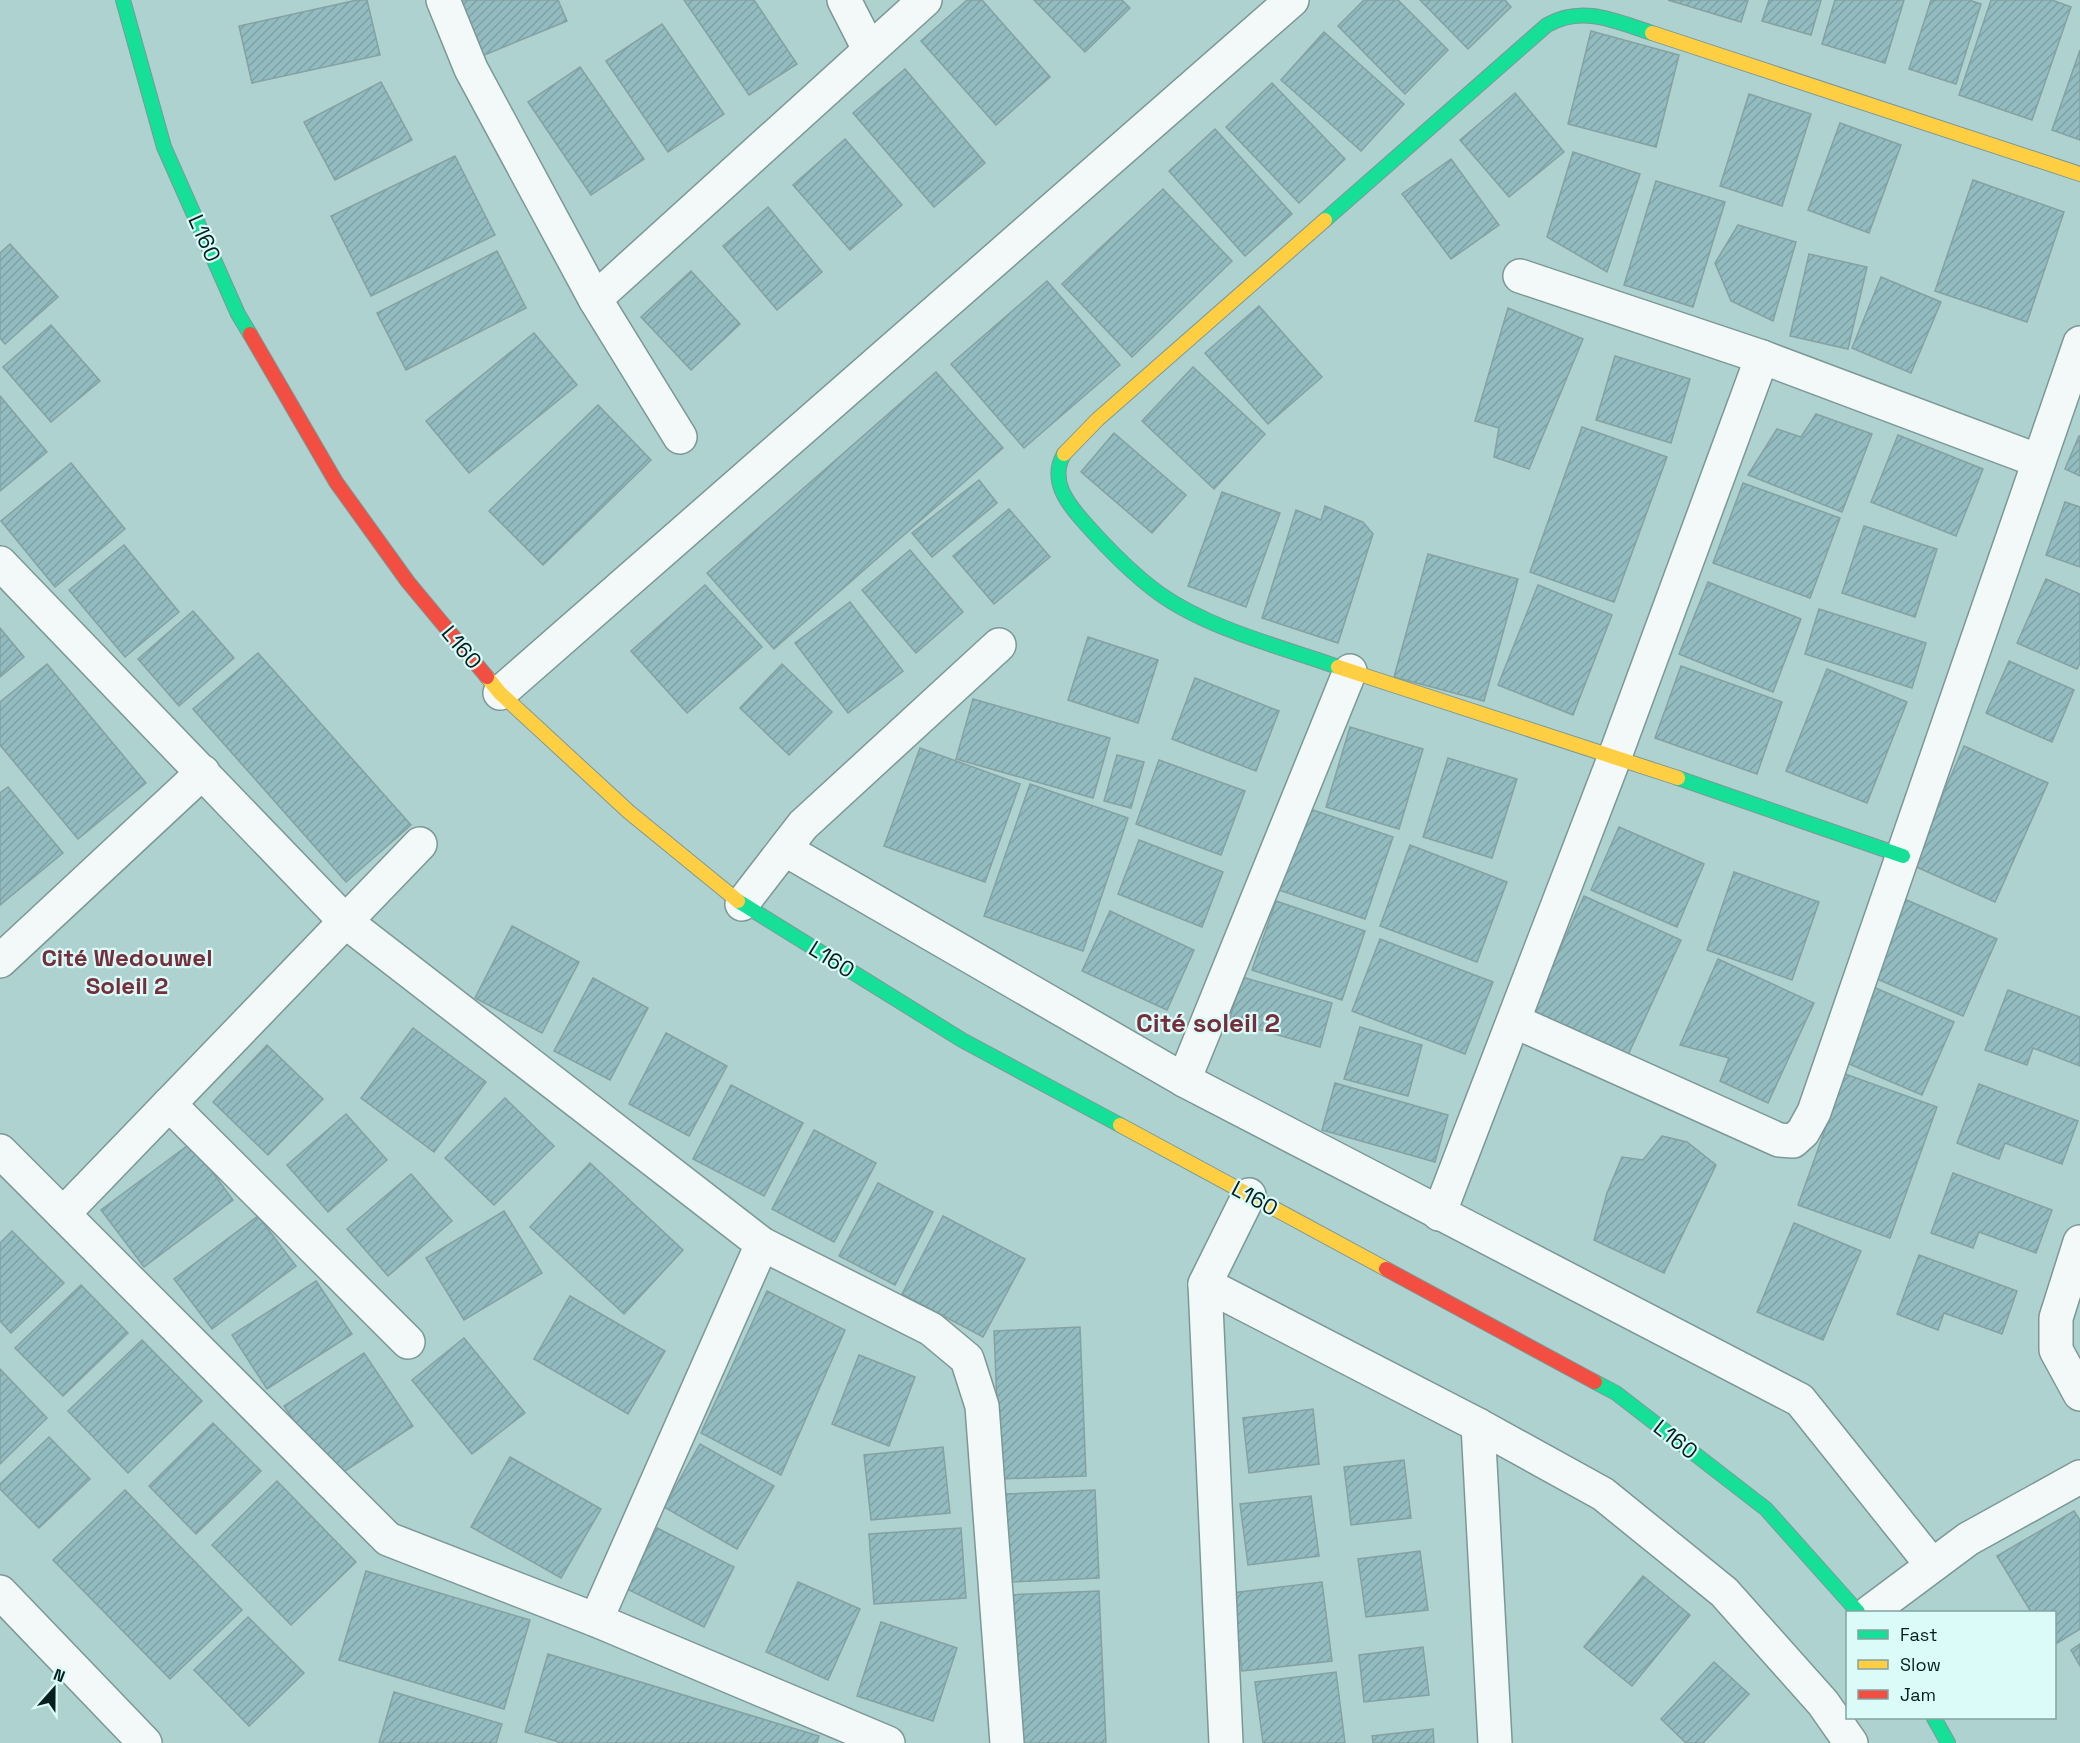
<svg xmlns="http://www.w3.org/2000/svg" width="2080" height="1743" font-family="'Space Grotesk',sans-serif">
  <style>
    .building { fill: url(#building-hatch); stroke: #85a1a2; stroke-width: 1.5 }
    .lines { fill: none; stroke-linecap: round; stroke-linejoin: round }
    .street-casing { stroke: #7b9896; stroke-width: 36 }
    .fast-casing { stroke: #7b9896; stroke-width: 16 }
    .slow-casing { stroke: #7b9896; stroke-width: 16 }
    .jam-casing { stroke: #7b9896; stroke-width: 16 }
    .street { stroke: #f3f8f8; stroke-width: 33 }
    .fast { stroke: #16e098; stroke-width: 14 }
    .slow { stroke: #ffcf43; stroke-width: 14 }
    .jam { stroke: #f24e42; stroke-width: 14 }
    .labels { text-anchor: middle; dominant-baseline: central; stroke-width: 4.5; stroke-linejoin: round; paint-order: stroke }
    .street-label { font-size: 22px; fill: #041f1e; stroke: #dbfbf8 }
    .neighbourhood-label { font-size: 24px; font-weight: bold; fill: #752e3b; stroke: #dbfbf8 }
    .quarter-label { font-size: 26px; font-weight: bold; fill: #752e3b; stroke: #dbfbf8 }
  </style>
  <defs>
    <pattern id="building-hatch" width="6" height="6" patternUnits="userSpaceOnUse" patternTransform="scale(1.5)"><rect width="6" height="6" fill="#93bcc0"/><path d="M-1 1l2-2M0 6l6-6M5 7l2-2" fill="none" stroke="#7da1a5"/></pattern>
  </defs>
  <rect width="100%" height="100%" fill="#aed2d0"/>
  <g class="building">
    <polygon points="357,0 367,0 380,55 252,83 239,26"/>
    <polygon points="459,0 558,0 567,21 482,56"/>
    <polygon points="684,0 754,0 797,64 749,95"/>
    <polygon points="967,0 982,0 1050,77 996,125 921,41"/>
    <polygon points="1034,0 1122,0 1130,8 1085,52"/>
    <polygon points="1364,0 1398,0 1448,50 1405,94 1338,26"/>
    <polygon points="1420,0 1505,0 1511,7 1468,49"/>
    <polygon points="1668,0 1748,0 1741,22"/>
    <polygon points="1769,0 1821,0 1811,35 1762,21"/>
    <polygon points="1835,0 1904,0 1885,63 1822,44"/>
    <polygon points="1931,0 1969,0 1981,4 1956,84 1909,69"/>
    <polygon points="1991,0 2052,0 2071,7 2032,120 1959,95"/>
    <polygon points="662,24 724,114 668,152 606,61"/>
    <polygon points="1591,31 1679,55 1656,147 1568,124"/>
    <polygon points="1324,32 1404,104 1361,151 1281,80"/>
    <polygon points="2080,50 2080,140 2052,130"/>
    <polygon points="580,67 644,159 591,195 528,102"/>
    <polygon points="905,69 985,163 934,207 853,113"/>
    <polygon points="381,82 412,140 335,180 304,122"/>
    <polygon points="1272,83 1345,159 1299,203 1226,127"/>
    <polygon points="1515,93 1564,152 1509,197 1460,140"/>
    <polygon points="1749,94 1811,114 1782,206 1720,186"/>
    <polygon points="1840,123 1901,145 1869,233 1808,210"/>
    <polygon points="1215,129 1292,214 1245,256 1169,171"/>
    <polygon points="845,139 902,205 850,250 793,185"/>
    <polygon points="1573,152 1640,174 1607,272 1547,237"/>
    <polygon points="455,156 495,235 371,296 331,216"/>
    <polygon points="1451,159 1499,225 1451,259 1402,194"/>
    <polygon points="1973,180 2064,212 2027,322 1935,291"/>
    <polygon points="1656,181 1725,202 1693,307 1624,285"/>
    <polygon points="1163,189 1232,261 1132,357 1062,284"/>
    <polygon points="768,207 822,272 777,310 723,246"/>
    <polygon points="1738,225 1796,242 1773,321 1731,301 1715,263"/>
    <polygon points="10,244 58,297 5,344 0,338 0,253"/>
    <polygon points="497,251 526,308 406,370 377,313"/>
    <polygon points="1809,254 1867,267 1848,349 1790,336"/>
    <polygon points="691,271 740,324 691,370 641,317"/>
    <polygon points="1881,277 1941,302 1911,373 1852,348"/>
    <polygon points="1047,281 1120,365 1024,448 951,364"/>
    <polygon points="1259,306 1322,377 1268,424 1205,353"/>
    <polygon points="1508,308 1583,339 1529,469 1494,457 1499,428 1475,421"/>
    <polygon points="51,325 100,381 51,422 3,367"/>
    <polygon points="534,333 577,385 469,473 426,421"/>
    <polygon points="1615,356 1690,379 1671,443 1596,420"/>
    <polygon points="1193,367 1265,434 1214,489 1142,421"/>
    <polygon points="936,372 1003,448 774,649 707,573"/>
    <polygon points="0,396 47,452 0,491"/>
    <polygon points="598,405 651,460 543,565 489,511"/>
    <polygon points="1816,414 1872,434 1842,512 1748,475 1777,429 1801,437"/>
    <polygon points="1582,427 1667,457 1614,602 1530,572"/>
    <polygon points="1114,433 1186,495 1152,533 1081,472"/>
    <polygon points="1898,435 1983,469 1956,536 1871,502"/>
    <polygon points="2079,436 2080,436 2080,476 2065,469"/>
    <polygon points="71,463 125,529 55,587 1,521"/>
    <polygon points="979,480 997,503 932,557 912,533"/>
    <polygon points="1743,483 1840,518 1810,598 1713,563"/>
    <polygon points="1222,492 1280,513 1246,607 1188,586"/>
    <polygon points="2065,502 2080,507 2080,567 2046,555"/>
    <polygon points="1325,506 1363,522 1373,534 1338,643 1262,618 1296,510 1321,520"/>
    <polygon points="1009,509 1050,557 994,604 953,556"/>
    <polygon points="1864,526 1937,549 1915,617 1842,593"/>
    <polygon points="124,545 179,612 125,657 69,590"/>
    <polygon points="910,550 963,612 916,653 862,590"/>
    <polygon points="1428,554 1518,579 1484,701 1394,677"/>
    <polygon points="2046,579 2080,594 2080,663 2077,669 2017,643"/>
    <polygon points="1708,582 1801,619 1773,692 1679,654"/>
    <polygon points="705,585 762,647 687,713 631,651"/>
    <polygon points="1538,585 1612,615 1573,715 1498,685"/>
    <polygon points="850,602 903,671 848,713 795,643"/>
    <polygon points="1819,609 1926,643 1912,688 1805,654"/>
    <polygon points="193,611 234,658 179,706 138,659"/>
    <polygon points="0,628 24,657 0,677"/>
    <polygon points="1088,637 1158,660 1138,723 1068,700"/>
    <polygon points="258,653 411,825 346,882 193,709"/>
    <polygon points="2009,661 2074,690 2052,742 1986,713"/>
    <polygon points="47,664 146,783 78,839 0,745 0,702"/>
    <polygon points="782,664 832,712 789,755 740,708"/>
    <polygon points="1681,666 1782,702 1757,774 1655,738"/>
    <polygon points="1827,669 1907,702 1867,803 1786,771"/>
    <polygon points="1195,678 1279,711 1256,771 1172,739"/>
    <polygon points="973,699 1110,738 1093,798 956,759"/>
    <polygon points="1350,727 1423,749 1399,829 1326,807"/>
    <polygon points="1964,746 2048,783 1995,902 1912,865"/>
    <polygon points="920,748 1020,784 985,882 884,846"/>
    <polygon points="1117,755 1144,762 1131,808 1104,801"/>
    <polygon points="1448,758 1517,779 1492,858 1423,837"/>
    <polygon points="1159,760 1245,791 1221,855 1136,824"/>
    <polygon points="1030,784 1128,818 1083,951 984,916"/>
    <polygon points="8,787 63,853 0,905 0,793"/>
    <polygon points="1307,808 1393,837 1365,919 1279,890"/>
    <polygon points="1619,827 1704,864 1677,927 1591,890"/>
    <polygon points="1139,840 1223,872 1202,927 1118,894"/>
    <polygon points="1410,845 1507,882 1477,962 1380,926"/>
    <polygon points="1734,872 1819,902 1792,980 1707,950"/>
    <polygon points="1584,896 1681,940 1627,1057 1531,1013"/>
    <polygon points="1902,898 1997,939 1963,1016 1868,975"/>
    <polygon points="1276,901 1365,931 1342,1000 1252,970"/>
    <polygon points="1110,911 1194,950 1167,1010 1082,971"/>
    <polygon points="512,926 579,962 542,1033 475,998"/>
    <polygon points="1380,939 1493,982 1465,1054 1352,1011"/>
    <polygon points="1718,959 1814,1003 1768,1103 1720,1081 1729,1058 1680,1045"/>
    <polygon points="1242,977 1332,1003 1320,1047 1229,1021"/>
    <polygon points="593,978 648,1008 610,1080 554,1051"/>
    <polygon points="1871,986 1954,1022 1922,1095 1840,1060"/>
    <polygon points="2008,990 2080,1017 2080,1066 2033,1048 2027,1065 1985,1050"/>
    <polygon points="1360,1027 1422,1045 1408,1096 1344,1079"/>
    <polygon points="413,1028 486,1082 434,1152 361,1098"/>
    <polygon points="666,1033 727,1066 689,1136 629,1104"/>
    <polygon points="267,1045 323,1099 268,1155 213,1102"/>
    <polygon points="1845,1074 1937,1107 1890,1238 1798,1205"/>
    <polygon points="1335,1083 1448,1115 1435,1162 1322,1130"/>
    <polygon points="1979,1084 2078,1121 2062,1164 2005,1143 1999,1159 1957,1143"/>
    <polygon points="731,1085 803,1123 764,1196 693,1159"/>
    <polygon points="505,1098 554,1146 494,1205 445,1158"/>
    <polygon points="346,1114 387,1160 328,1212 287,1165"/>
    <polygon points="814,1130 876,1163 834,1242 772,1209"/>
    <polygon points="1662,1136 1687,1142 1716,1165 1664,1273 1594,1240 1607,1193 1622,1157 1643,1160"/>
    <polygon points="191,1143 233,1200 144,1267 101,1210"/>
    <polygon points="590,1163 683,1250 624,1314 530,1227"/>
    <polygon points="1953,1173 2052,1210 2036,1253 1979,1232 1973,1248 1931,1233"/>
    <polygon points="411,1174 452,1221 388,1276 347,1229"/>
    <polygon points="878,1183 933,1212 895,1285 839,1256"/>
    <polygon points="504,1211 542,1273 464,1320 426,1258"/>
    <polygon points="258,1216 296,1266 212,1329 174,1279"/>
    <polygon points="943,1216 1025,1259 983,1337 902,1294"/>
    <polygon points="1794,1223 1861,1251 1823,1340 1757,1312"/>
    <polygon points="12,1231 64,1283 11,1333 0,1321 0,1243"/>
    <polygon points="1919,1255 2017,1291 2002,1334 1944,1313 1938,1330 1897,1314"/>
    <polygon points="316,1281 352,1334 267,1389 232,1335"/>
    <polygon points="81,1285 128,1333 63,1396 15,1348"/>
    <polygon points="767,1291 845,1330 781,1475 701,1433"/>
    <polygon points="570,1296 665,1351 628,1414 534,1359"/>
    <polygon points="1080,1327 1086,1476 1000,1479 994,1331"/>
    <polygon points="464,1338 525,1413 472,1454 412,1380"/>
    <polygon points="142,1340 202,1401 128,1473 68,1411"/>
    <polygon points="364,1353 413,1426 333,1479 284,1406"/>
    <polygon points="859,1355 915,1377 889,1446 832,1424"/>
    <polygon points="0,1369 47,1418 0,1464"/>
    <polygon points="1313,1409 1319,1464 1249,1473 1243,1418"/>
    <polygon points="213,1423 261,1471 196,1534 149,1486"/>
    <polygon points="49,1437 90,1479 39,1528 0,1489 0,1484"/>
    <polygon points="700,1444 774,1486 737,1549 664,1507"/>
    <polygon points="943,1447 950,1513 871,1520 864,1455"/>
    <polygon points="510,1457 601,1509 561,1578 471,1527"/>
    <polygon points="1404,1460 1411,1518 1351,1525 1344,1467"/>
    <polygon points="277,1481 356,1562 291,1625 212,1545"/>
    <polygon points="125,1490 242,1610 170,1679 53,1560"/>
    <polygon points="1095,1490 1099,1578 1010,1582 1006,1494"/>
    <polygon points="1311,1496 1319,1556 1248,1565 1240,1504"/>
    <polygon points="2074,1511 2080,1520 2080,1629 2054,1645 2054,1612 2031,1612 1997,1556"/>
    <polygon points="657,1528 734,1567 704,1627 627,1589"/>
    <polygon points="961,1528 966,1598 874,1604 869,1534"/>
    <polygon points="1420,1551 1428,1610 1366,1617 1358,1559"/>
    <polygon points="366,1571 530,1620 504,1709 339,1660"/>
    <polygon points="1643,1576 1690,1615 1632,1686 1584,1647"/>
    <polygon points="798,1582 860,1609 828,1680 766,1652"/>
    <polygon points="1322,1582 1332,1661 1242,1671 1232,1593"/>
    <polygon points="1099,1591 1106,1743 1012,1743 1005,1595"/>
    <polygon points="248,1617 304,1673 249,1726 194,1670"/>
    <polygon points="881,1622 957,1648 933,1721 857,1696"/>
    <polygon points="2080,1644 2080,1666 2071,1650"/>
    <polygon points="1423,1647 1429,1695 1364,1702 1359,1655"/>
    <polygon points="548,1654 819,1736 817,1743 562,1743 525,1732"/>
    <polygon points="1714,1662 1749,1694 1703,1743 1686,1743 1661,1719"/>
    <polygon points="1336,1672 1345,1743 1263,1743 1255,1682"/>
    <polygon points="394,1692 502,1724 496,1743 379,1743"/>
    <polygon points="1433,1729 1434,1743 1373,1743 1372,1736"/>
  </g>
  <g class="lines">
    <defs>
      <g id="street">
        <polyline points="443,0 471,69 595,299 680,437"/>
        <polyline points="844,0 869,49"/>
        <polyline points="1520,276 1762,357 2039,461"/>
        <polyline points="595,299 925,0"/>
        <polyline points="0,563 346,922 762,1244 931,1329 967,1359 982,1406 1007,1743"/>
        <polyline points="500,693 1292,0"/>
        <polyline points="786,850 1184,1080 1800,1400 1932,1565"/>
        <polyline points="742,904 803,825 999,645"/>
        <polyline points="0,961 203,772"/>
        <polyline points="1514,1021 1779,1140 1793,1141 1803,1132 1814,1112 2080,343"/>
        <polyline points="1184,1080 1350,671"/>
        <polyline points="169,1104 408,1342"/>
        <polyline points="0,1151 388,1539 596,1620 888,1743"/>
        <polyline points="63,1214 420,844"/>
        <polyline points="1439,1214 1615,756 1762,357"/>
        <polyline points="2080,1242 2056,1318 2056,1350 2080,1394"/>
        <polyline points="1205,1284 1478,1425 1603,1494 1724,1592 1823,1703 1851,1743"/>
        <polyline points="1478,1425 1495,1743"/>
        <polyline points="0,1592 145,1743"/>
        <polyline points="1870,1612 1968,1539 2080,1477"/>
        <polyline points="596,1620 762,1244"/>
        <polyline points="1226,1743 1205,1284 1249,1195"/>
      </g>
      <g id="fast">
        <polyline points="123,0 164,147 238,314 250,334"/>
        <path d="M 1325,220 L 1547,25 C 1583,5 1615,21 1652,33"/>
        <path d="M 1064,454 C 1049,480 1067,503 1084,522 C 1107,548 1132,574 1160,594 C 1209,629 1282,647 1338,667"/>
        <polyline points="1678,778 1903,856"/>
        <polyline points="738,901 962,1040 1120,1125"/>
        <polyline points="1595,1382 1616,1393 1766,1509 1858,1612"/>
        <polyline points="1934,1718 1948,1743"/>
      </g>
      <g id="slow">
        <polyline points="1652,33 2080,174"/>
        <polyline points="1064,454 1098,419 1325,220"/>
        <polyline points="1338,667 1678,778"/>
        <polyline points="487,677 500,693 629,812 738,901"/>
        <polyline points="1120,1125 1386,1269"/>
      </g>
      <g id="jam">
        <polyline points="250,334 336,482 408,582 487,677"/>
        <polyline points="1386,1269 1595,1382"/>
      </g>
    </defs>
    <use href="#street" class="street-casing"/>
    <use href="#fast" class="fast-casing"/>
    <use href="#slow" class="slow-casing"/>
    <use href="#jam" class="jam-casing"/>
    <use href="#street" class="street"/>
    <use href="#fast" class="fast"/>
    <use href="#slow" class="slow"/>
    <use href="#jam" class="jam"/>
  </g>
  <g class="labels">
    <g class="street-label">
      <text transform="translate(205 238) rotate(66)">L160</text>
      <text transform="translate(462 647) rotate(50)">L160</text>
      <text transform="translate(832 959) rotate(32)">L160</text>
      <text transform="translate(1255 1198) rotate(28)">L160</text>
      <text transform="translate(1676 1439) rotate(38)">L160</text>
    </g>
    <g class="neighbourhood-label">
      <text x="127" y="957">Cité Wedouwel<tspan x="127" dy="28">Soleil 2</tspan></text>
    </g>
    <g class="quarter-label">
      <text x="1208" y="1023">Cité soleil 2</text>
    </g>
  </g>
  <rect x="1846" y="1611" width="210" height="108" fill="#dbfbf8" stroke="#85a3a1" stroke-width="1.5"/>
  <rect x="1858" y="1630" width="30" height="9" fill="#16e098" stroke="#85a3a1" stroke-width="1.5"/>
  <text x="1900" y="1641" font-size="18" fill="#041f1e">Fast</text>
  <rect x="1858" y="1660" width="30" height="9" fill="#ffcf43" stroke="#85a3a1" stroke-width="1.5"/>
  <text x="1900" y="1671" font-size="18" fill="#041f1e">Slow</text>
  <rect x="1858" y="1690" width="30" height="9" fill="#f24e42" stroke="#85a3a1" stroke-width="1.5"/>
  <text x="1900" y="1701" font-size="18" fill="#041f1e">Jam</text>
  <g transform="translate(54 1689) rotate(21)" stroke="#dbfbf8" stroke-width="4.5" paint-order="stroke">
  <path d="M0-4.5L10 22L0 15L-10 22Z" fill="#041f1e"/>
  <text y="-9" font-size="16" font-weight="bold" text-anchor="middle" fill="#041f1e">N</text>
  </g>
</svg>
